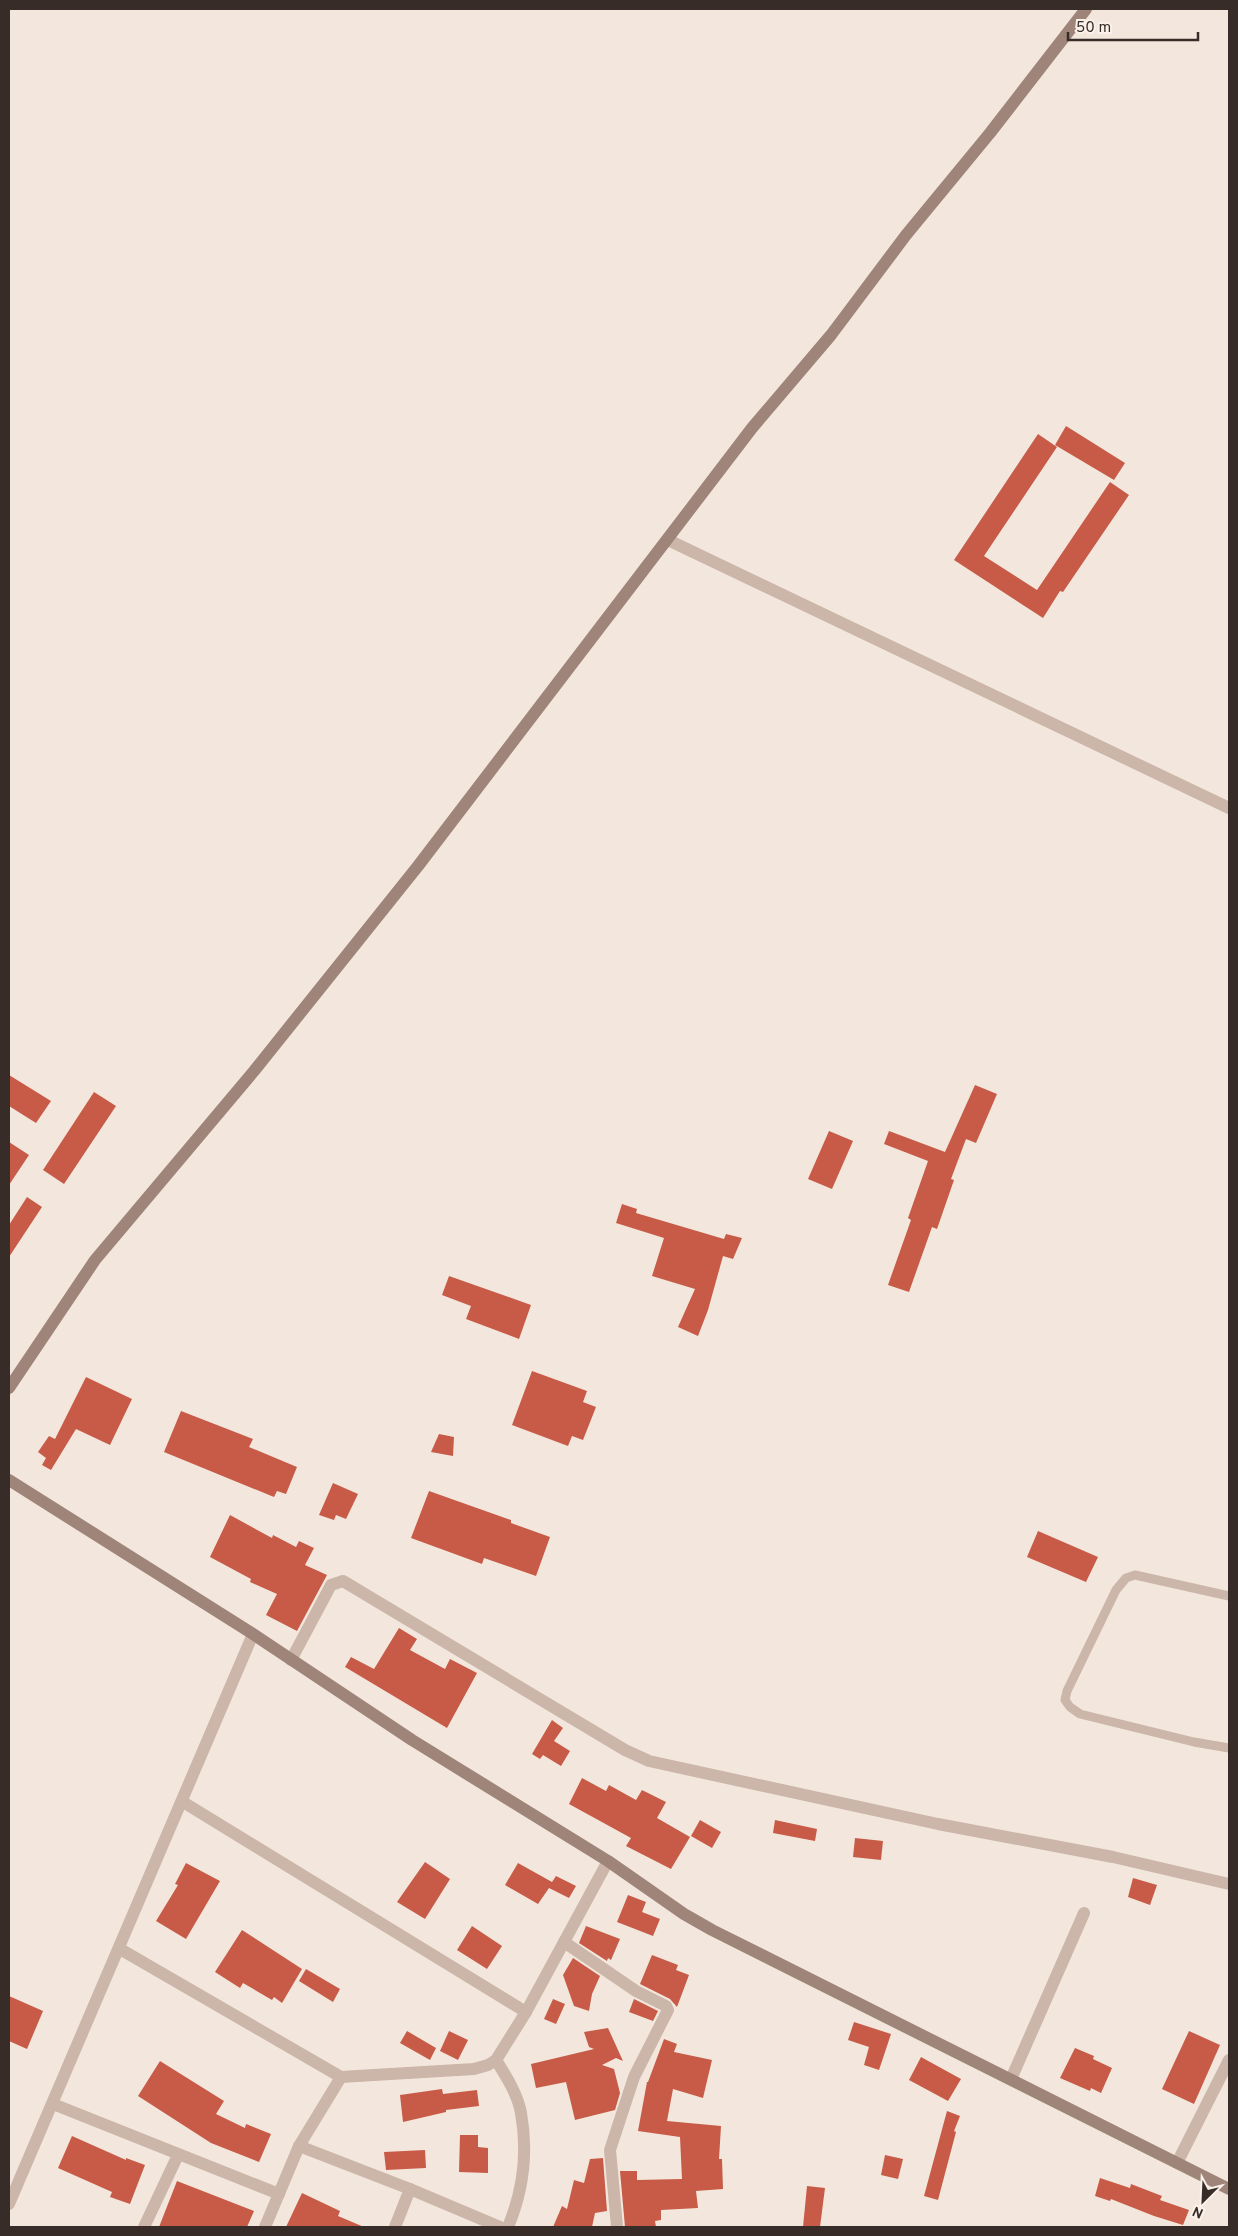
<svg xmlns="http://www.w3.org/2000/svg" width="1238" height="2236" font-family="Overpass,sans-serif">
  <style>
    .building { fill: #c75b47 }
    .lines { fill: none; stroke-linecap: round; stroke-linejoin: round }
    .lane { stroke: #cbb6a9; stroke-width: 9 }
    .street { stroke: #cbb6a9; stroke-width: 12 }
    .secondary { stroke: #9f847a; stroke-width: 12 }
  </style>
  <rect width="100%" height="100%" fill="#f3e7dd"/>
  <g class="building">
    <polygon points="1066,426 1125,463 1114,480 1055,445"/>
    <polygon points="1038,434 1057,447 984,556 1037,590 1110,482 1129,495 1063,592 1060,591 1043,618 954,560"/>
    <polygon points="9,1075 51,1101 36,1123 9,1106"/>
    <polygon points="975,1085 997,1094 976,1143 966,1139 951,1179 954,1180 937,1229 932,1227 909,1292 888,1285 911,1220 908,1218 928,1161 884,1144 889,1131 945,1152"/>
    <polygon points="94,1092 116,1106 64,1184 43,1170"/>
    <polygon points="829,1131 853,1141 832,1189 808,1179"/>
    <polygon points="9,1142 29,1155 9,1185"/>
    <polygon points="27,1197 42,1207 9,1257 9,1225"/>
    <polygon points="622,1204 637,1209 636,1213 724,1239 726,1234 742,1238 733,1259 723,1256 708,1310 698,1336 678,1327 695,1289 652,1276 664,1238 616,1223"/>
    <polygon points="449,1276 531,1305 519,1339 466,1319 471,1306 442,1295"/>
    <polygon points="532,1371 587,1391 583,1402 596,1407 583,1440 572,1436 568,1446 512,1425"/>
    <polygon points="86,1377 132,1399 110,1445 76,1429 51,1470 42,1465 46,1458 38,1452 49,1436 55,1439"/>
    <polygon points="181,1411 253,1439 249,1447 297,1467 286,1494 277,1491 274,1497 164,1452"/>
    <polygon points="439,1434 454,1437 453,1456 431,1452"/>
    <polygon points="333,1483 358,1494 346,1519 336,1515 334,1520 319,1515"/>
    <polygon points="429,1491 511,1520 511,1523 550,1537 536,1576 484,1558 482,1564 411,1538"/>
    <polygon points="230,1515 272,1538 273,1535 296,1547 299,1541 314,1548 305,1565 327,1575 297,1631 266,1615 277,1594 250,1582 251,1579 210,1557"/>
    <polygon points="1038,1531 1098,1557 1086,1582 1027,1557"/>
    <polygon points="399,1628 417,1639 410,1650 445,1669 450,1659 477,1673 447,1728 345,1667 351,1657 374,1669"/>
    <polygon points="552,1720 563,1728 554,1741 570,1751 561,1766 543,1755 540,1759 532,1754"/>
    <polygon points="582,1778 606,1791 609,1785 636,1800 642,1790 666,1802 657,1818 690,1837 671,1869 626,1846 631,1838 569,1804"/>
    <polygon points="700,1820 721,1832 712,1848 691,1836"/>
    <polygon points="775,1820 817,1829 815,1841 773,1833"/>
    <polygon points="855,1838 883,1841 881,1860 853,1857"/>
    <polygon points="425,1862 450,1879 425,1919 397,1902"/>
    <polygon points="186,1863 220,1881 186,1939 156,1921 178,1885 175,1884"/>
    <polygon points="518,1863 552,1882 556,1876 576,1886 569,1898 549,1888 538,1904 505,1885"/>
    <polygon points="1133,1878 1157,1885 1150,1905 1128,1897"/>
    <polygon points="628,1895 646,1902 642,1912 660,1919 653,1936 617,1922"/>
    <polygon points="472,1926 502,1946 487,1969 457,1950"/>
    <polygon points="586,1926 620,1939 611,1960 608,1958 607,1961 579,1943"/>
    <polygon points="242,1930 302,1969 282,2003 274,1997 272,2000 243,1983 240,1988 215,1972"/>
    <polygon points="652,1955 678,1965 676,1970 689,1975 677,2007 670,1999 640,1984"/>
    <polygon points="573,1958 600,1976 592,1994 589,2011 574,2006 563,1975"/>
    <polygon points="306,1969 340,1989 333,2002 299,1981"/>
    <polygon points="9,1996 43,2011 27,2049 9,2041"/>
    <polygon points="553,1999 565,2004 556,2024 544,2019"/>
    <polygon points="634,1999 658,2011 653,2021 629,2012"/>
    <polygon points="854,2022 891,2034 879,2070 864,2065 869,2047 848,2040"/>
    <polygon points="608,2028 623,2061 616,2058 602,2065 614,2069 620,2093 615,2110 575,2120 566,2082 536,2088 531,2064 594,2049 589,2047 584,2032"/>
    <polygon points="407,2031 436,2048 430,2060 400,2043"/>
    <polygon points="449,2031 468,2040 458,2060 440,2051"/>
    <polygon points="1189,2031 1220,2045 1194,2104 1162,2089"/>
    <polygon points="664,2039 677,2044 674,2052 712,2060 703,2098 673,2089 667,2121 721,2126 719,2159 722,2159 723,2189 696,2191 698,2208 661,2210 661,2220 655,2221 656,2227 625,2227 620,2171 637,2171 637,2180 682,2179 680,2137 638,2131 647,2082 648,2082"/>
    <polygon points="1075,2048 1094,2056 1093,2059 1112,2068 1101,2093 1091,2088 1090,2091 1060,2078"/>
    <polygon points="921,2057 961,2079 948,2101 909,2080"/>
    <polygon points="160,2061 224,2101 216,2114 245,2128 246,2124 271,2134 259,2162 211,2143 138,2096"/>
    <polygon points="442,2089 443,2094 477,2090 479,2106 446,2110 446,2112 403,2122 400,2095"/>
    <polygon points="947,2111 960,2116 954,2131 956,2132 938,2200 924,2196"/>
    <polygon points="460,2135 478,2135 478,2147 488,2148 488,2173 459,2172"/>
    <polygon points="72,2136 126,2160 126,2158 145,2165 130,2204 110,2197 112,2192 58,2168"/>
    <polygon points="425,2150 426,2168 386,2170 384,2152"/>
    <polygon points="885,2155 903,2159 898,2179 881,2175"/>
    <polygon points="603,2158 607,2211 595,2213 592,2227 553,2227 562,2206 567,2209 574,2180 584,2183 590,2159"/>
    <polygon points="1100,2178 1130,2188 1131,2184 1162,2196 1160,2200 1189,2210 1183,2225 1154,2216 1111,2199 1110,2201 1095,2196"/>
    <polygon points="177,2181 254,2211 247,2227 159,2227"/>
    <polygon points="807,2186 825,2188 820,2227 803,2227"/>
    <polygon points="302,2193 340,2211 338,2216 364,2227 286,2227"/>
  </g>
  <g class="lines">
    <polyline class="lane" points="1229,1596 1135,1575 1126,1578 1116,1590 1067,1691 1065,1700 1070,1707 1080,1714 1194,1742 1229,1748"/>
    <g class="street">
      <polyline points="668,540 1229,808"/>
      <polyline points="291,1660 331,1585 343,1581 625,1750 649,1761 938,1824 1113,1857 1229,1884"/>
      <polyline points="183,1802 526,2012"/>
      <polyline points="564,1942 636,1991 666,2006 668,2010 634,2077 610,2150 617,2227"/>
      <polyline points="120,1949 341,2077 474,2069 488,2065 496,2060 526,2012 608,1861"/>
      <path d="M 496,2060 C 506,2076 518,2095 521,2113 C 528,2152 523,2191 508,2227"/>
      <polyline points="1011,2079 1084,1913"/>
      <polyline points="53,2104 279,2194"/>
      <polyline points="299,2146 410,2189 500,2227"/>
      <polyline points="1177,2163 1229,2060"/>
      <polyline points="9,2204 253,1634"/>
      <polyline points="144,2227 178,2155"/>
      <polyline points="265,2227 299,2146 341,2077"/>
      <polyline points="395,2227 410,2189"/>
    </g>
    <g class="secondary">
      <polyline points="9,1388 95,1260 254,1071 418,866 752,428 831,335 906,235 990,133 1086,9"/>
      <polyline points="9,1480 253,1634 412,1740 608,1861 684,1914 712,1930 1229,2189"/>
    </g>
  </g>
  <rect width="1238" height="2236" fill="none" stroke="#382c29" stroke-width="20"/>
  <g transform="translate(1203 2201) rotate(204)" stroke="#faf1ea" stroke-width="4" paint-order="stroke">
  <path d="M0-4L9 19L0 12L-9 19Z" fill="#382c29"/>
  <text y="-8" font-size="14" font-weight="bold" text-anchor="middle" fill="#382c29">N</text>
  </g>
  <path d="M1068 32v8h130v-8" fill="none" stroke="#382c29" stroke-width="2.5"/>
  <text x="1076" y="32" font-size="15" fill="#382c29" stroke="#faf1ea" stroke-width="4" paint-order="stroke">50 m</text>
</svg>
